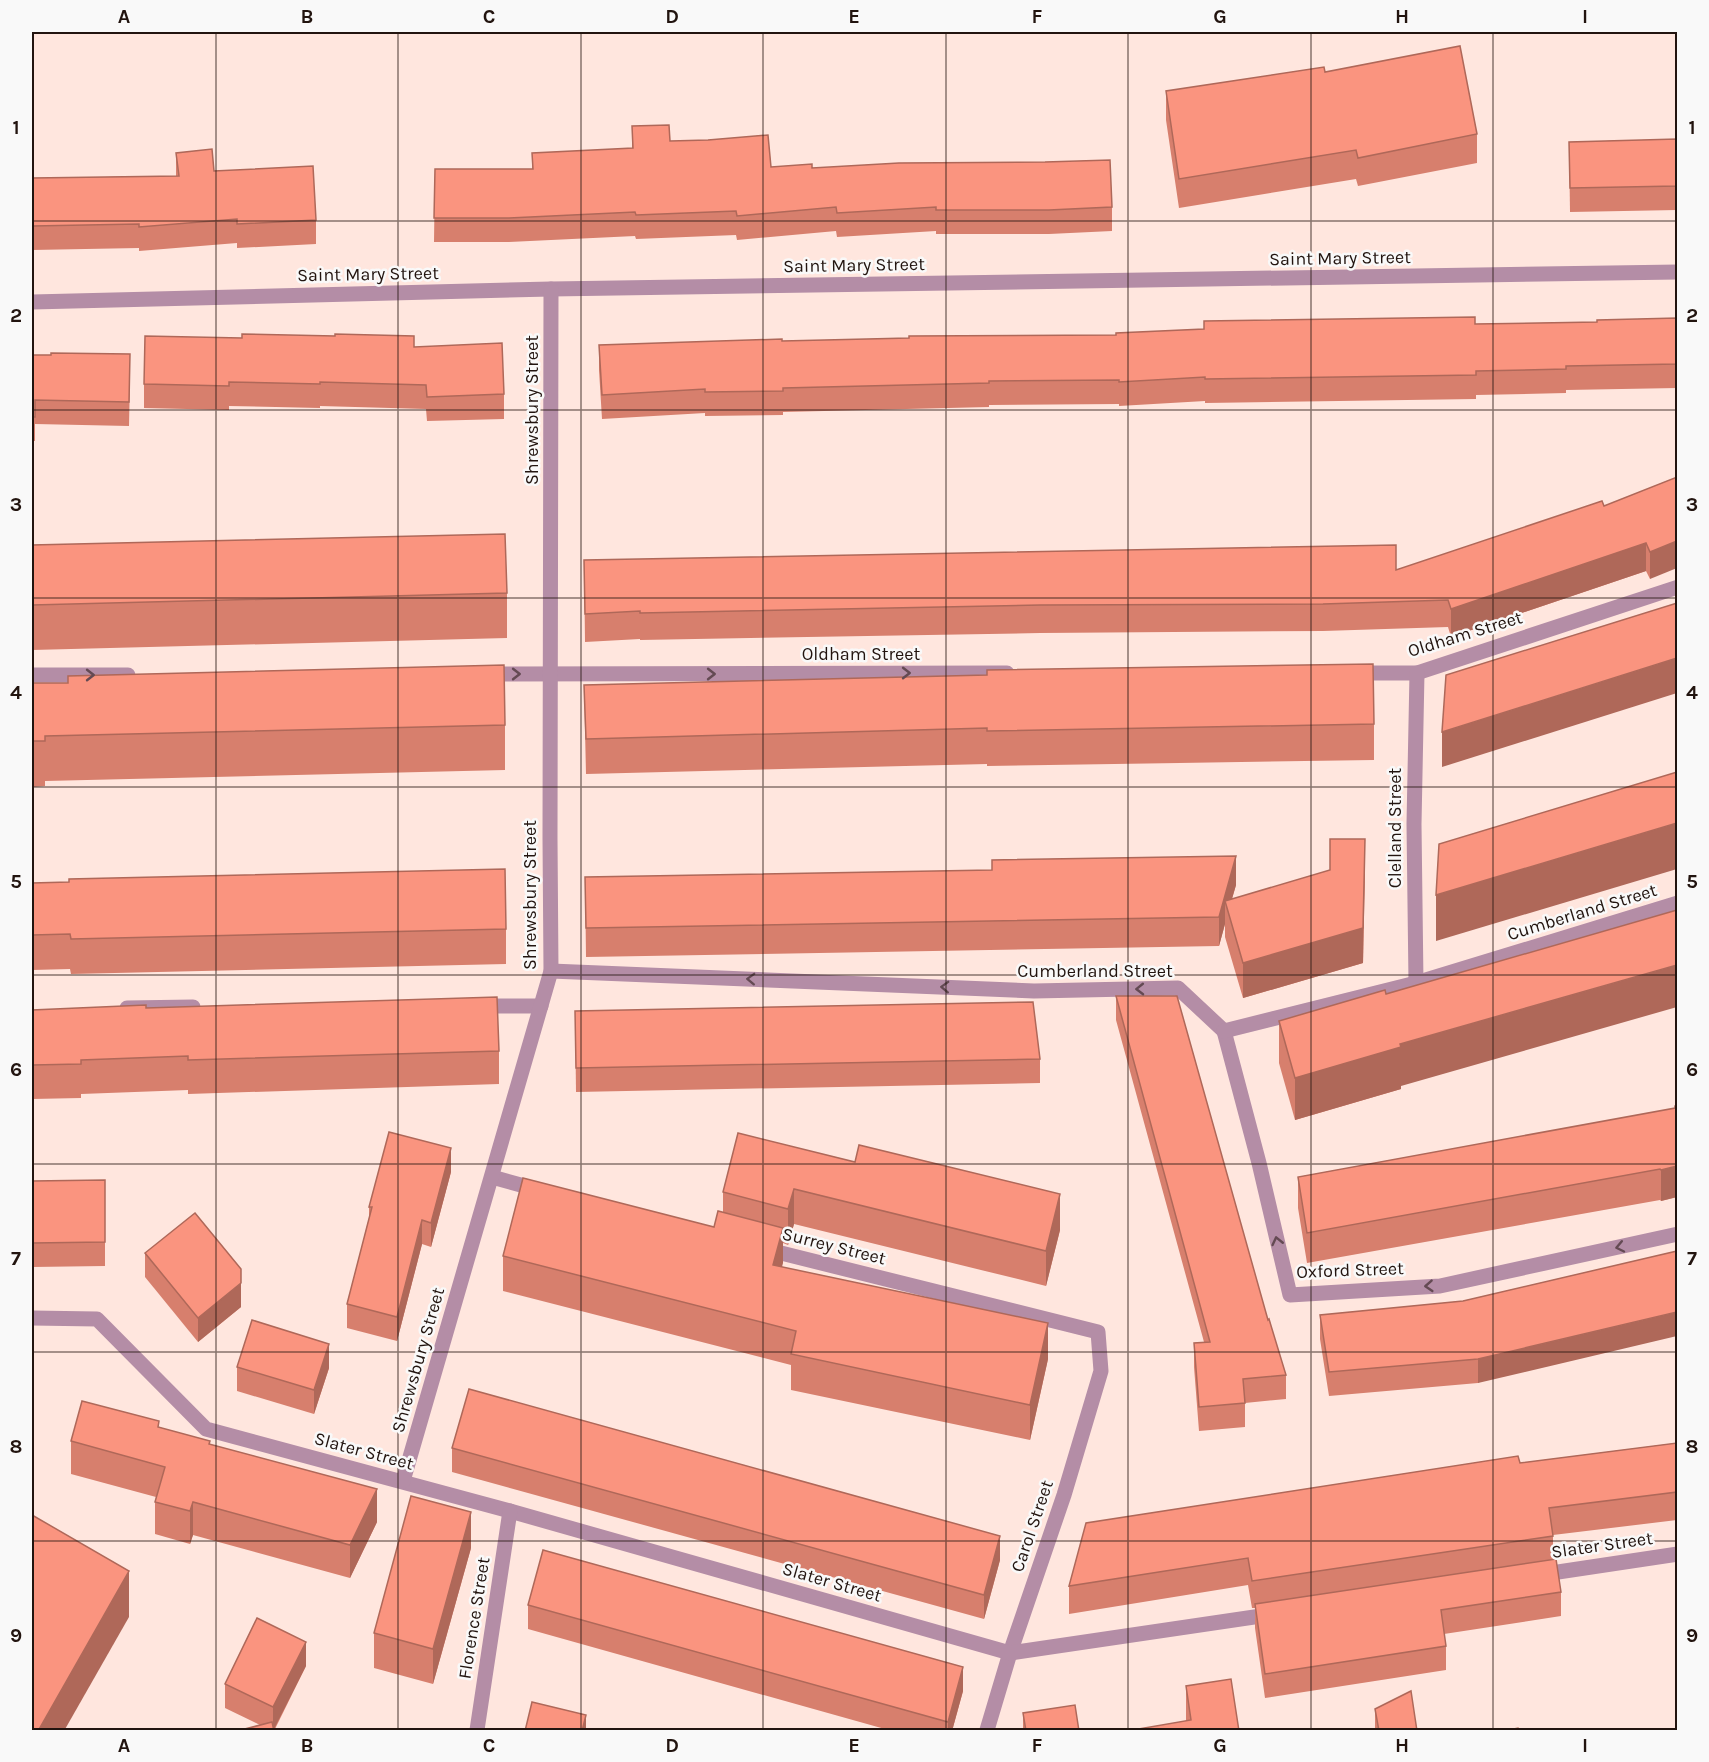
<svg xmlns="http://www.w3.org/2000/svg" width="1709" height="1762" font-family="Karla,sans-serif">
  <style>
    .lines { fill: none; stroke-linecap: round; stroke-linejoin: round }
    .street { stroke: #b48da6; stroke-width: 15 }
    .wall { fill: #d77f6d }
    .shaded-wall { fill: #af6859 }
    .building { fill: #fa947f; stroke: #af6859; stroke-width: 1.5 }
    .oneway { stroke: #644a53 }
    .grid { fill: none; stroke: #22140f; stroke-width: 1.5; stroke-opacity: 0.55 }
    .labels { text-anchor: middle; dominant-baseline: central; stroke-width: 5; stroke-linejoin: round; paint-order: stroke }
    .street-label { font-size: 18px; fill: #22140f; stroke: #f9f9f9 }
    .neatline { fill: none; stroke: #22140f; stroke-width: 2 }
    .grid-label { font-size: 20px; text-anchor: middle; font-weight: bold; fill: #22140f }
  </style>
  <rect width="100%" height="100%" fill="#ffe6de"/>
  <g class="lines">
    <g class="street">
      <polyline points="32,302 551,289 1678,272"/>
      <polyline points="1352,673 1417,673 1678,587"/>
      <polyline points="485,674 1007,673"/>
      <polyline points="32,675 128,675"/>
      <polyline points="551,971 1034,991 1178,988 1224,1031"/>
      <polyline points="1416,983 1414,824 1417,673"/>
      <polyline points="478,1006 541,1006"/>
      <polyline points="127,1008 193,1007"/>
      <polyline points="1224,1031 1259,1163 1290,1295 1440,1286 1678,1234"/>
      <polyline points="1224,1031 1416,983 1678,903"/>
      <polyline points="492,1177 539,1190"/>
      <polyline points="765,1249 1098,1332 1101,1371 1064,1495 1010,1653 987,1730"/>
      <polyline points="32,1318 97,1319 206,1429 510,1511 1010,1653 1274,1614"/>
      <polyline points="403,1481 551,971 550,838 551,289"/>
      <polyline points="1538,1575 1678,1554"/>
      <polyline points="477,1730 510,1511"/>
    </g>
  </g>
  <g class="wall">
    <polygon points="1325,72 1477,134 1477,163 1358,186 1356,179 1179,208 1166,120 1166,91"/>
    <polygon points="632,126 670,141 771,167 812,168 1112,207 1112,231 1049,234 936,234 936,231 837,237 836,231 737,240 736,235 636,239 635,236 509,242 434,242 435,169 532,169 532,153 632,149"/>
    <polygon points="1677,139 1677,210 1570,212 1569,142"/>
    <polygon points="176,153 316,220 316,244 237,248 237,243 139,251 139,248 32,250 32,178 176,176"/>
    <polygon points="1677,318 1677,388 1566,390 1566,393 1476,395 1476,399 1205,403 1205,401 1119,406 1119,404 989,405 989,407 783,412 783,415 705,416 705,413 602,419 599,370 599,345 782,341 1116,335 1475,324 1597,322"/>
    <polygon points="414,347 504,394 504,419 427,421 426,409 320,406 320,408 229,406 229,410 144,408 144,384"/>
    <polygon points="32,355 130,379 129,426 35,424 35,441 32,441"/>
    <polygon points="1677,477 1650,579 1646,571 1451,637 1448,627 1323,631 1040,633 640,640 640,639 585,642 584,560 1396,570 1604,506"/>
    <polygon points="32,545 507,593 507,638 32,650"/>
    <polygon points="32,683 505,725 505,770 45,781 45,786 32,787"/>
    <polygon points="584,685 1374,724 1374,760 987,766 987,764 586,774"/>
    <polygon points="1365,874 1363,963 1243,998 1225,937 1225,924 1219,946 586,957 585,877 1236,885 1232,899"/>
    <polygon points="32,883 506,929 506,964 71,974 70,969 32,970"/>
    <polygon points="1116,996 1268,1320 1286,1375 1286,1399 1245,1403 1245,1427 1199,1431 1194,1367 1194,1343 1204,1342 1116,1020"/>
    <polygon points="146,1008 499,1051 499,1084 188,1094 188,1090 81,1094 81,1098 32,1099 32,1010"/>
    <polygon points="575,1011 1040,1059 1040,1083 576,1092"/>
    <polygon points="1279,1021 1401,1086 1401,1089 1295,1120 1279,1063"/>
    <polygon points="1677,1105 1677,1197 1661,1201 1660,1200 1307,1263 1298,1208 1298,1177 1675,1109 1675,1106"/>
    <polygon points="738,1133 1060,1230 1046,1286 794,1224 788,1245 783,1243 782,1267 1048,1359 1030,1440 791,1390 791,1365 503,1291 503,1256 714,1227 723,1212 723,1192"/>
    <polygon points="451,1172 431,1247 422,1244 397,1341 347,1328 347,1304 369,1218 369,1207"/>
    <polygon points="105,1180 105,1266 32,1267 32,1193"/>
    <polygon points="1677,1251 1478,1383 1329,1396 1320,1339 1320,1315 1463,1301"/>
    <polygon points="145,1253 241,1307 198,1342 145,1277"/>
    <polygon points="237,1367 329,1368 314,1414 237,1391"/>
    <polygon points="159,1427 210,1444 377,1522 350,1578 193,1535 190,1544 155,1534 155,1502 156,1497 71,1474 71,1441"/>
    <polygon points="1677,1443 1677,1520 1553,1535 1553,1559 1561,1592 1561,1616 1444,1634 1446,1646 1446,1670 1265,1698 1255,1628 1255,1608 1252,1608 1248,1585 1069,1614 1069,1586 1520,1463"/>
    <polygon points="452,1448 1000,1560 984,1619 452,1472"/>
    <polygon points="471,1548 433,1684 374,1668 374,1633"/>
    <polygon points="528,1605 963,1691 952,1731 892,1731 528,1629"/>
    <polygon points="306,1666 274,1731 260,1725 225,1708 225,1684"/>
    <polygon points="1186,1686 1239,1731 1186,1721"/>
    <polygon points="1375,1709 1417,1731 1375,1731"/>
    <polygon points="1023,1713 1079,1731 1023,1731"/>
  </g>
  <g class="shaded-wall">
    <polygon points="1677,541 1677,568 1650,579 1650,552"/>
    <polygon points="1646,543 1646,571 1451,637 1451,609"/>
    <polygon points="1677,658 1677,693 1442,767 1442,732"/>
    <polygon points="1677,823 1677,869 1436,941 1436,895"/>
    <polygon points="1365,839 1363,963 1243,998 1243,963"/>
    <polygon points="1236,856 1236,885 1228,912 1225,901 1225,924 1219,946 1219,917"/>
    <polygon points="1677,965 1677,1007 1401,1086 1401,1089 1295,1120 1295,1078 1400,1044"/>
    <polygon points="451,1148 451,1172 431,1247 431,1223"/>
    <polygon points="1677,1166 1677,1197 1661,1201 1661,1170"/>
    <polygon points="794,1189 794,1224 788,1245 788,1209"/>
    <polygon points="1060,1194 1060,1230 1046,1286 1046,1251"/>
    <polygon points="422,1220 422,1244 397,1341 397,1317"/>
    <polygon points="783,1228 783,1263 773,1300 773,1265"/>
    <polygon points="241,1283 241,1307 198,1342 198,1318"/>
    <polygon points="1677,1312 1677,1336 1478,1383 1478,1359"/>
    <polygon points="1048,1323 1048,1359 1030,1440 1030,1405"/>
    <polygon points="329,1344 329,1368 314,1414 314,1390"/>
    <polygon points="377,1489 377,1522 350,1578 350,1545"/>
    <polygon points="193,1502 193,1535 190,1544 190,1511"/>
    <polygon points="471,1512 471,1548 433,1684 433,1649"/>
    <polygon points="1000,1536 1000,1560 984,1619 984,1595"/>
    <polygon points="129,1571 129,1617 64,1731 38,1731"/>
    <polygon points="306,1642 306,1666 273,1731 273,1707"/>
    <polygon points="963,1667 963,1691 952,1731 948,1731 948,1722"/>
    <polygon points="586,1715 586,1731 582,1731"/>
  </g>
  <g class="building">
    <polygon points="1460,46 1477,134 1358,158 1356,150 1179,179 1166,91 1324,67 1325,72"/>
    <polygon points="669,125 670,141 708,140 768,135 771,167 812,164 812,168 899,163 1045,162 1110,160 1112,207 1049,210 936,210 936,207 837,213 836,207 737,216 736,211 636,215 635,212 509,218 434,218 435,169 533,169 532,153 633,148 632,126"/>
    <polygon points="1677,139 1677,186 1570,188 1569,142"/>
    <polygon points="212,149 214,171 313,166 316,220 237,224 237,219 139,227 139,224 32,226 32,178 179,176 176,153"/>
    <polygon points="1475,317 1475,324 1597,322 1597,320 1677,318 1677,364 1566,366 1566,369 1476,371 1476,375 1205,379 1205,377 1119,382 1119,380 989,381 989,383 783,388 783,391 705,392 705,389 602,395 599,345 782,339 782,341 909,338 909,336 1116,335 1116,333 1204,329 1204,321"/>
    <polygon points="242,334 335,336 335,334 414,336 414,347 502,343 504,394 427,397 426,385 320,382 320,384 229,382 229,386 144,384 145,336 242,338"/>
    <polygon points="51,353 130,354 129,402 35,400 35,417 32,417 32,355 51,355"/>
    <polygon points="1677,477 1677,541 1650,552 1646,543 1451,609 1448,600 1323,604 1040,605 640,613 640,611 585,614 584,560 1396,545 1396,570 1602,501 1604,506"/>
    <polygon points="505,534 507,593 32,605 32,545"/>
    <polygon points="1677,603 1677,658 1442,732 1446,675"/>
    <polygon points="1373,664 1374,724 987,731 987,728 586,739 584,685 987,675 987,670"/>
    <polygon points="504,665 505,725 45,736 45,741 32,741 32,683 68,683 68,676"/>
    <polygon points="1677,772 1677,823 1436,895 1439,844"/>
    <polygon points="1330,839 1365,839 1363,928 1243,963 1225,901 1330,870"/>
    <polygon points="1236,856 1219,917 586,928 585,877 992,870 992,860"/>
    <polygon points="505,869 506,929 71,939 70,934 32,935 32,883 69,882 69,879"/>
    <polygon points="1677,910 1677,965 1400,1044 1401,1047 1295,1078 1279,1021 1385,990 1386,994"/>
    <polygon points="1116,996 1177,996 1268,1320 1269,1319 1286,1375 1243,1379 1245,1403 1199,1407 1194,1343 1210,1342"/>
    <polygon points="497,997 499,1051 188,1060 188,1056 81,1060 81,1064 32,1065 32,1010 146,1005 146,1008"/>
    <polygon points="1033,1002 1040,1059 576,1068 575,1011"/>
    <polygon points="1677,1105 1677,1166 1661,1170 1660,1169 1307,1233 1298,1177 1675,1108 1675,1106"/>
    <polygon points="389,1132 451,1148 431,1223 422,1220 397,1317 347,1304 372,1207 369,1207"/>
    <polygon points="738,1133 855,1162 859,1145 1060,1194 1046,1251 794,1189 788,1209 723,1192"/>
    <polygon points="523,1178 714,1227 718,1211 783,1228 773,1265 1048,1323 1030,1405 791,1354 796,1331 503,1256"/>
    <polygon points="105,1180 105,1242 32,1243 32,1181"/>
    <polygon points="195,1213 241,1269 241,1283 198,1318 145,1253"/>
    <polygon points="1677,1251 1677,1312 1478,1359 1329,1372 1320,1315 1463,1301"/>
    <polygon points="252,1320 329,1344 314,1390 237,1367"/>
    <polygon points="469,1389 1000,1536 984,1595 452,1448"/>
    <polygon points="82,1401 159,1421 158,1427 210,1441 209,1444 377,1489 350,1545 193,1502 190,1511 155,1502 165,1467 71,1441"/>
    <polygon points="1677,1443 1677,1492 1549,1508 1553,1536 1252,1581 1248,1558 1069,1586 1086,1523 1518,1456 1520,1463"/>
    <polygon points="411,1496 471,1512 433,1649 374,1633"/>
    <polygon points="32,1515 129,1571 38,1731 32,1731"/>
    <polygon points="543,1550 963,1667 948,1722 528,1605"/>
    <polygon points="1556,1559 1561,1592 1441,1610 1446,1646 1265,1674 1255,1604"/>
    <polygon points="257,1618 306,1642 273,1707 225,1684"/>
    <polygon points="1231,1679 1239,1731 1127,1731 1191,1720 1186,1686"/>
    <polygon points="1411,1691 1417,1731 1379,1731 1375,1709"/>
    <polygon points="532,1702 586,1715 582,1731 525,1731"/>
    <polygon points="1075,1705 1079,1731 1026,1731 1023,1713"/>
    <polygon points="272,1722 274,1731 237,1731"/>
    <polygon points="1518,1728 1519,1731 1504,1731"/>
  </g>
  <defs><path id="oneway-chevron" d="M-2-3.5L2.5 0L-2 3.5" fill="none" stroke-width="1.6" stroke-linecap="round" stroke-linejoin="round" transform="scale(1.5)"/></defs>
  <g class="oneway">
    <use href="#oneway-chevron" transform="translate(906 673)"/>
    <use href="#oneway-chevron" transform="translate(516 674)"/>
    <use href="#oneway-chevron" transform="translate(711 674)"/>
    <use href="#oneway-chevron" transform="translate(90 675)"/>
    <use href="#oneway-chevron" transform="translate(751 979) rotate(-178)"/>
    <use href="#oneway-chevron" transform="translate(945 987) rotate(-178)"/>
    <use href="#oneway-chevron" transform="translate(1140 989) rotate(179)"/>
    <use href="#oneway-chevron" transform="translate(1277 1241) rotate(-103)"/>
    <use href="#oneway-chevron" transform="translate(1620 1247) rotate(168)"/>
    <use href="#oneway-chevron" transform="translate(1429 1286) rotate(176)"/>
  </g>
  <path class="grid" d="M 216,32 L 216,1730M 398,32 L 398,1730M 581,32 L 581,1730M 763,32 L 763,1730M 946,32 L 946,1730M 1128,32 L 1128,1730M 1311,32 L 1311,1730M 1493,32 L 1493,1730M 32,221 L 1678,221M 32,410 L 1678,410M 32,598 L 1678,598M 32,787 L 1678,787M 32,975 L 1678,975M 32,1164 L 1678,1164M 32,1352 L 1678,1352M 32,1541 L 1678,1541"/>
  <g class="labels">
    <g class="street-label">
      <text transform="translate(1340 258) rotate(-1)">Saint Mary Street</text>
      <text transform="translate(854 265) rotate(-1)">Saint Mary Street</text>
      <text transform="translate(368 274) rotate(-1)">Saint Mary Street</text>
      <text transform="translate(532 410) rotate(-90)">Shrewsbury Street</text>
      <text transform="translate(1465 634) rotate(-17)">Oldham Street</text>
      <text x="861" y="654">Oldham Street</text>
      <text transform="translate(1395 828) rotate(-90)">Clelland Street</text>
      <text transform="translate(530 895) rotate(-90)">Shrewsbury Street</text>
      <text transform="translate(1582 912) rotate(-17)">Cumberland Street</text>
      <text x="1095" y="971">Cumberland Street</text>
      <text transform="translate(834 1246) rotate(14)">Surrey Street</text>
      <text transform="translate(1350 1270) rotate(-2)">Oxford Street</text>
      <text transform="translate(418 1360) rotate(-74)">Shrewsbury Street</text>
      <text transform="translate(364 1451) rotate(15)">Slater Street</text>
      <text transform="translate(1032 1526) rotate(-71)">Carol Street</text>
      <text transform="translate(1602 1545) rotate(-8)">Slater Street</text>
      <text transform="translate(832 1582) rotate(16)">Slater Street</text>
      <text transform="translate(474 1618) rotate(-81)">Florence Street</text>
    </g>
  </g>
  <rect width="1709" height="1762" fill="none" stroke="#f9f9f9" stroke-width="66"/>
  <rect x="33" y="33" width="1643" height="1696" class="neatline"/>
  <g class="grid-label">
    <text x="124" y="23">A</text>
    <text x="307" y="23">B</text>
    <text x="489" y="23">C</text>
    <text x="672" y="23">D</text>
    <text x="854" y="23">E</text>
    <text x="1037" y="23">F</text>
    <text x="1220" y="23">G</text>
    <text x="1402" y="23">H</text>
    <text x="1585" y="23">I</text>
    <text x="16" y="134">1</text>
    <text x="1692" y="134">1</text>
    <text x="16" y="322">2</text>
    <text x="1692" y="322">2</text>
    <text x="16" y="511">3</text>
    <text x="1692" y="511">3</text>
    <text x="16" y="699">4</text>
    <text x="1692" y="699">4</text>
    <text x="16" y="888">5</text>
    <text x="1692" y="888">5</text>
    <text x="16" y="1076">6</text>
    <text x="1692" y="1076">6</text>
    <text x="16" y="1265">7</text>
    <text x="1692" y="1265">7</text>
    <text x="16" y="1453">8</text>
    <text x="1692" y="1453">8</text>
    <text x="16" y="1642">9</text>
    <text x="1692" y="1642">9</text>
    <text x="124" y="1752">A</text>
    <text x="307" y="1752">B</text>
    <text x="489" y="1752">C</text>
    <text x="672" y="1752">D</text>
    <text x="854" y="1752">E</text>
    <text x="1037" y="1752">F</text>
    <text x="1220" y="1752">G</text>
    <text x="1402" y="1752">H</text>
    <text x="1585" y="1752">I</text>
  </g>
</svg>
